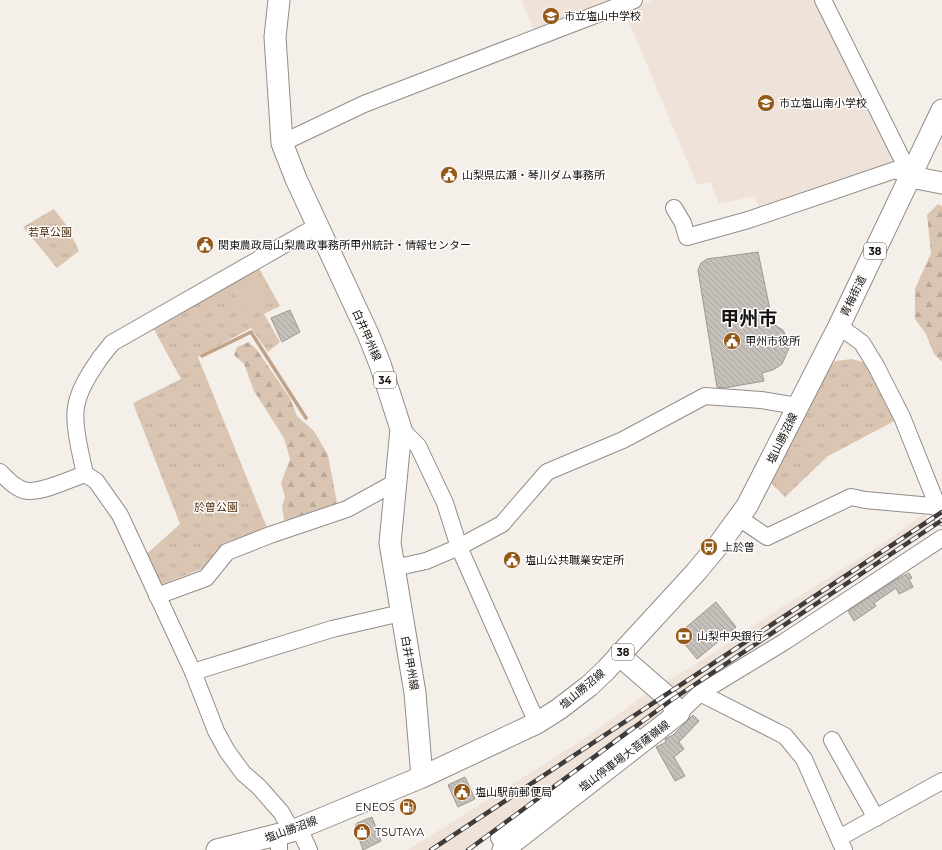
<svg xmlns="http://www.w3.org/2000/svg" width="942" height="850" font-family="Montserrat,'Noto Sans JP',sans-serif">
  <style>
    .built { fill: #efe3d9 }
    .forest { fill: url(#forest-firs) }
    .park { fill: url(#park-tufts) }
    .garden { fill: #dac5b3 }
    .lines { fill: none; stroke-linecap: round; stroke-linejoin: round }
    .stream { stroke: #c1a389; stroke-width: 3.5 }
    .building { fill: url(#building-back-hatch); stroke: #9e9894 }
    .minor-casing { stroke: #938d89; stroke-width: 18 }
    .major-casing { stroke: #938d89; stroke-width: 23 }
    .minor { stroke: #fff; stroke-width: 16 }
    .major { stroke: #fff; stroke-width: 21 }
    .rail-casing { stroke: #3e3b3a; stroke-width: 4.5 }
    .rail { stroke: #fffefd; stroke-width: 3; stroke-dasharray: 9; stroke-linecap: butt }
    .labels { text-anchor: middle; dominant-baseline: central; stroke-width: 3; stroke-linejoin: round; paint-order: stroke }
    .shield { fill: #fffefd; stroke: #5c5a59; stroke-width: 1 }
    .shield-label { font-size: 10px; font-weight: bold; fill: #161413 }
    .poi-label { font-size: 11px; fill: #161413; stroke: #fffefd; text-anchor: start }
    .park-label { font-size: 11px; fill: #4c2d0c; stroke: #fffefd }
    .street-label { font-size: 11px; fill: #161413; stroke: #fffefd }
    .town-label { font-size: 19px; font-weight: bold; fill: #161413; stroke: #fffefd }
  </style>
  <defs>
    <pattern id="forest-firs" width="22" height="20" patternUnits="userSpaceOnUse"><rect width="22" height="20" fill="#dac5b3"/><path d="M5 1l3.5 6h-7zM16 11l3.5 6h-7z" fill="#baa899"/></pattern>
    <pattern id="park-tufts" width="24" height="20" patternUnits="userSpaceOnUse"><rect width="24" height="20" fill="#dac5b3"/><path d="M3 7l-1-3M5 7V3M7 7l1-3M15 17l-1-3M17 17v-4M19 17l1-3" fill="none" stroke="#baa899"/></pattern>
    <pattern id="building-back-hatch" width="6" height="6" patternUnits="userSpaceOnUse"><rect width="6" height="6" fill="#c6c0bb"/><path d="M-1 5l2 2M0 0l6 6M5-1l2 2" fill="none" stroke="#a9a4a0"/></pattern>
  </defs>
  <rect width="100%" height="100%" fill="#f5efea"/>
  <g class="built">
    <polygon points="521,0 616,0 534,31"/>
    <polygon points="653,0 817,0 901,162 760,211 755,196 719,204 710,182 697,185 624,10"/>
    <polygon points="924,514 933,529 752,649 639,731 470,850 408,850 587,737 658,685 690,668 782,607 876,548"/>
  </g>
  <g class="forest">
    <polygon points="938,204 942,206 942,362 934,354 926,334 915,319 915,289 931,253 927,215"/>
    <path d="M 249,342 L 257,350 L 290,398 L 297,416 L 314,431 L 328,455 L 337,503 C 320,516 304,521 284,520 L 282,506 L 285,497 L 281,483 L 290,459 L 284,438 L 254,391 L 244,364 L 234,355 L 237,347 Z"/>
  </g>
  <g class="park">
    <polygon points="54,209 67,226 79,251 57,268 23,227"/>
    <polygon points="255,261 280,306 264,314 280,342 268,352 251,328 198,357 270,535 219,562 153,588 141,559 180,524 133,403 181,379 150,322"/>
    <polygon points="852,359 876,366 902,417 828,456 785,497 764,476 797,406 835,361"/>
  </g>
  <polygon class="garden" points="255,270 272,300 248,315 229,285"/>
  <g class="lines">
    <polyline class="stream" points="202,356 251,332 306,418"/>
  </g>
  <g class="building">
    <polygon points="758,252 773,324 783,330 790,346 782,364 773,370 762,373 764,381 724,388 717,387 698,270 701,263 707,259"/>
    <polygon points="290,310 300,332 282,342 271,318"/>
    <polygon points="909,573 912,578 909,579 913,587 899,594 896,588 874,603 876,606 854,621 848,611 897,579"/>
    <polygon points="716,602 736,627 697,659 677,635"/>
    <polygon points="693,715 699,721 679,742 684,749 674,757 685,776 675,781 656,747 666,742 665,739 673,735"/>
    <polygon points="465,777 475,799 458,807 448,785"/>
    <polygon points="372,817 381,841 363,850 355,827 357,823"/>
  </g>
  <g class="lines">
    <defs>
      <g id="minor">
        <polyline points="823,0 911,177"/>
        <polyline points="282,143 364,104 634,0"/>
        <polyline points="674,208 683,223 687,237 748,220 895,170 911,177"/>
        <polyline points="839,326 862,343 876,366 902,417 942,517"/>
        <polyline points="401,429 418,446 445,503 459,547 537,723"/>
        <path d="M 0,472 C 8,480 17,490 28,491 C 43,492 71,479 85,474"/>
        <polyline points="739,518 767,537 851,497 865,500 932,506 936,505"/>
        <polyline points="394,568 426,561 459,547 502,524 547,472 623,440 705,396 761,400 797,406"/>
        <polyline points="157,596 206,578 227,552 270,535 347,509 396,482"/>
        <polyline points="193,672 332,629 401,613"/>
        <polyline points="700,693 785,736 804,759 844,850"/>
        <polyline points="679,713 700,693 784,642 942,538"/>
        <polyline points="832,740 876,818"/>
        <polyline points="299,828 309,850"/>
        <path d="M 292,831 L 281,812 L 259,787 L 243,773 L 227,751 L 216,731 L 193,672 L 120,515 L 96,481 L 85,474 C 81,455 73,426 76,407 C 79,386 99,358 112,343 L 317,226"/>
        <polyline points="279,836 279,850"/>
        <polyline points="499,838 634,735"/>
        <polyline points="839,838 942,781"/>
      </g>
      <g id="major">
        <polyline points="279,0 275,37 282,143 296,179 368,334 380,364 401,429 390,543 415,693 422,777"/>
        <polyline points="911,177 942,183"/>
        <polyline points="217,850 292,831 422,777 537,723 559,709 589,686 606,670 696,572 720,543 747,506 839,326 942,110"/>
        <polyline points="503,850 679,713 665,695 619,655"/>
      </g>
    </defs>
    <use href="#minor" class="minor-casing"/>
    <use href="#major" class="major-casing"/>
    <use href="#minor" class="minor"/>
    <use href="#major" class="major"/>
    <defs>
      <g id="rail">
        <polyline points="431,850 942,512"/>
        <polyline points="468,850 670,701 942,520"/>
      </g>
    </defs>
    <use href="#rail" class="rail-casing"/>
    <use href="#rail" class="rail"/>
  </g>
  <defs>
    <symbol id="school-disc" viewBox="-11 -11 22 22"><circle r="9.5" fill="#945918" stroke="#fffefd"/><path d="M0-5L7-2L0 1L-7-2ZM-4 1L0 2.5L4 1V4Q0 6-4 4Z" fill="#fff"/></symbol>
    <symbol id="civic-disc" viewBox="-11 -11 22 22"><circle r="9.5" fill="#945918" stroke="#fffefd"/><path d="M-.6-6.5H3V-4.5H.6V-3L4-1V1h2V6H-6V1h2V-1L-.6-3ZM-1.2 2.5V6h2.4V2.5Z" fill="#fff"/></symbol>
    <symbol id="bus-disc" viewBox="-11 -11 22 22"><circle r="9.5" fill="#945918" stroke="#fffefd"/><path d="M-5-6H5V4H4V6H2V4H-2V6H-4V4H-5ZM-3.5-4V0h7V-4ZM-3.5 1.2v1.5H-2V1.2ZM2 1.2v1.5H3.5V1.2Z" fill="#fff"/></symbol>
    <symbol id="bank-disc" viewBox="-11 -11 22 22"><circle r="9.5" fill="#945918" stroke="#fffefd"/><path d="M-6-4H6V4H-6ZM0-2.3a2.3 2.3 0 1 0 0 4.6a2.3 2.3 0 1 0 0-4.6Z" fill="#fff"/></symbol>
    <symbol id="fuel-disc" viewBox="-11 -11 22 22"><circle r="9.5" fill="#945918" stroke="#fffefd"/><path d="M-5.5-6h7V0h2V4h1.3V-2.5L3-4.5l.8-.8L6-3V5H2.5V1h-1V6h-7ZM-4.2-4.7v3.2H.2V-4.7Z" fill="#fff"/></symbol>
    <symbol id="shop-disc" viewBox="-11 -11 22 22"><circle r="9.5" fill="#945918" stroke="#fffefd"/><path d="M-5-2.5h2.3a2.7 3.5 0 0 1 5.4 0H5L5.5 6h-11ZM-1.5-2.5h3a1.5 2.3 0 0 0-3 0Z" fill="#fff"/></symbol>
  </defs>
  <g fill-rule="evenodd">
    <use href="#school-disc" x="541" y="6" width="20" height="20"/>
    <use href="#school-disc" x="756" y="93" width="20" height="20"/>
    <use href="#civic-disc" x="439" y="165" width="20" height="20"/>
    <use href="#civic-disc" x="195" y="235" width="20" height="20"/>
    <use href="#civic-disc" x="722" y="331" width="20" height="20"/>
    <use href="#bus-disc" x="699" y="537" width="20" height="20"/>
    <use href="#civic-disc" x="502" y="550" width="20" height="20"/>
    <use href="#bank-disc" x="674" y="626" width="20" height="20"/>
    <use href="#civic-disc" x="452" y="782" width="20" height="20"/>
    <use href="#fuel-disc" x="398" y="797" width="20" height="20"/>
    <use href="#shop-disc" x="352" y="822" width="20" height="20"/>
  </g>
  <g class="labels">
    <g class="shield">
      <rect x="864" y="243" width="22" height="16" rx="3"/>
      <rect x="374" y="372" width="22" height="16" rx="3"/>
      <rect x="612" y="644" width="22" height="16" rx="3"/>
    </g>
    <g class="shield-label">
      <text x="875" y="251">38</text>
      <text x="385" y="380">34</text>
      <text x="623" y="652">38</text>
    </g>
    <g class="poi-label">
      <text x="564" y="16">市立塩山中学校</text>
      <text x="779" y="103">市立塩山南小学校</text>
      <text x="462" y="175">山梨県広瀬・琴川ダム事務所</text>
      <text x="218" y="245">関東農政局山梨農政事務所甲州統計・情報センター</text>
      <text x="745" y="341">甲州市役所</text>
      <text x="722" y="547">上於曽</text>
      <text x="525" y="560">塩山公共職業安定所</text>
      <text x="697" y="636">山梨中央銀行</text>
      <text x="475" y="792">塩山駅前郵便局</text>
      <text x="395" y="807" text-anchor="end">ENEOS</text>
      <text x="375" y="832">TSUTAYA</text>
    </g>
    <g class="park-label">
      <text x="50" y="232">若草公園</text>
      <text x="216" y="507">於曽公園</text>
    </g>
    <g class="street-label">
      <text transform="translate(853 296) rotate(-64)">青梅街道</text>
      <text transform="translate(367 335) rotate(66)">白井甲州線</text>
      <text transform="translate(782 438) rotate(-64)">塩山勝沼線</text>
      <text transform="translate(410 663) rotate(80)">白井甲州線</text>
      <text transform="translate(582 689) rotate(-40)">塩山勝沼線</text>
      <text transform="translate(624 756) rotate(-37)">塩山停車場大菩薩嶺線</text>
      <text transform="translate(291 829) rotate(-20)">塩山勝沼線</text>
    </g>
    <g class="town-label">
      <text x="749" y="318">甲州市</text>
    </g>
  </g>
</svg>
